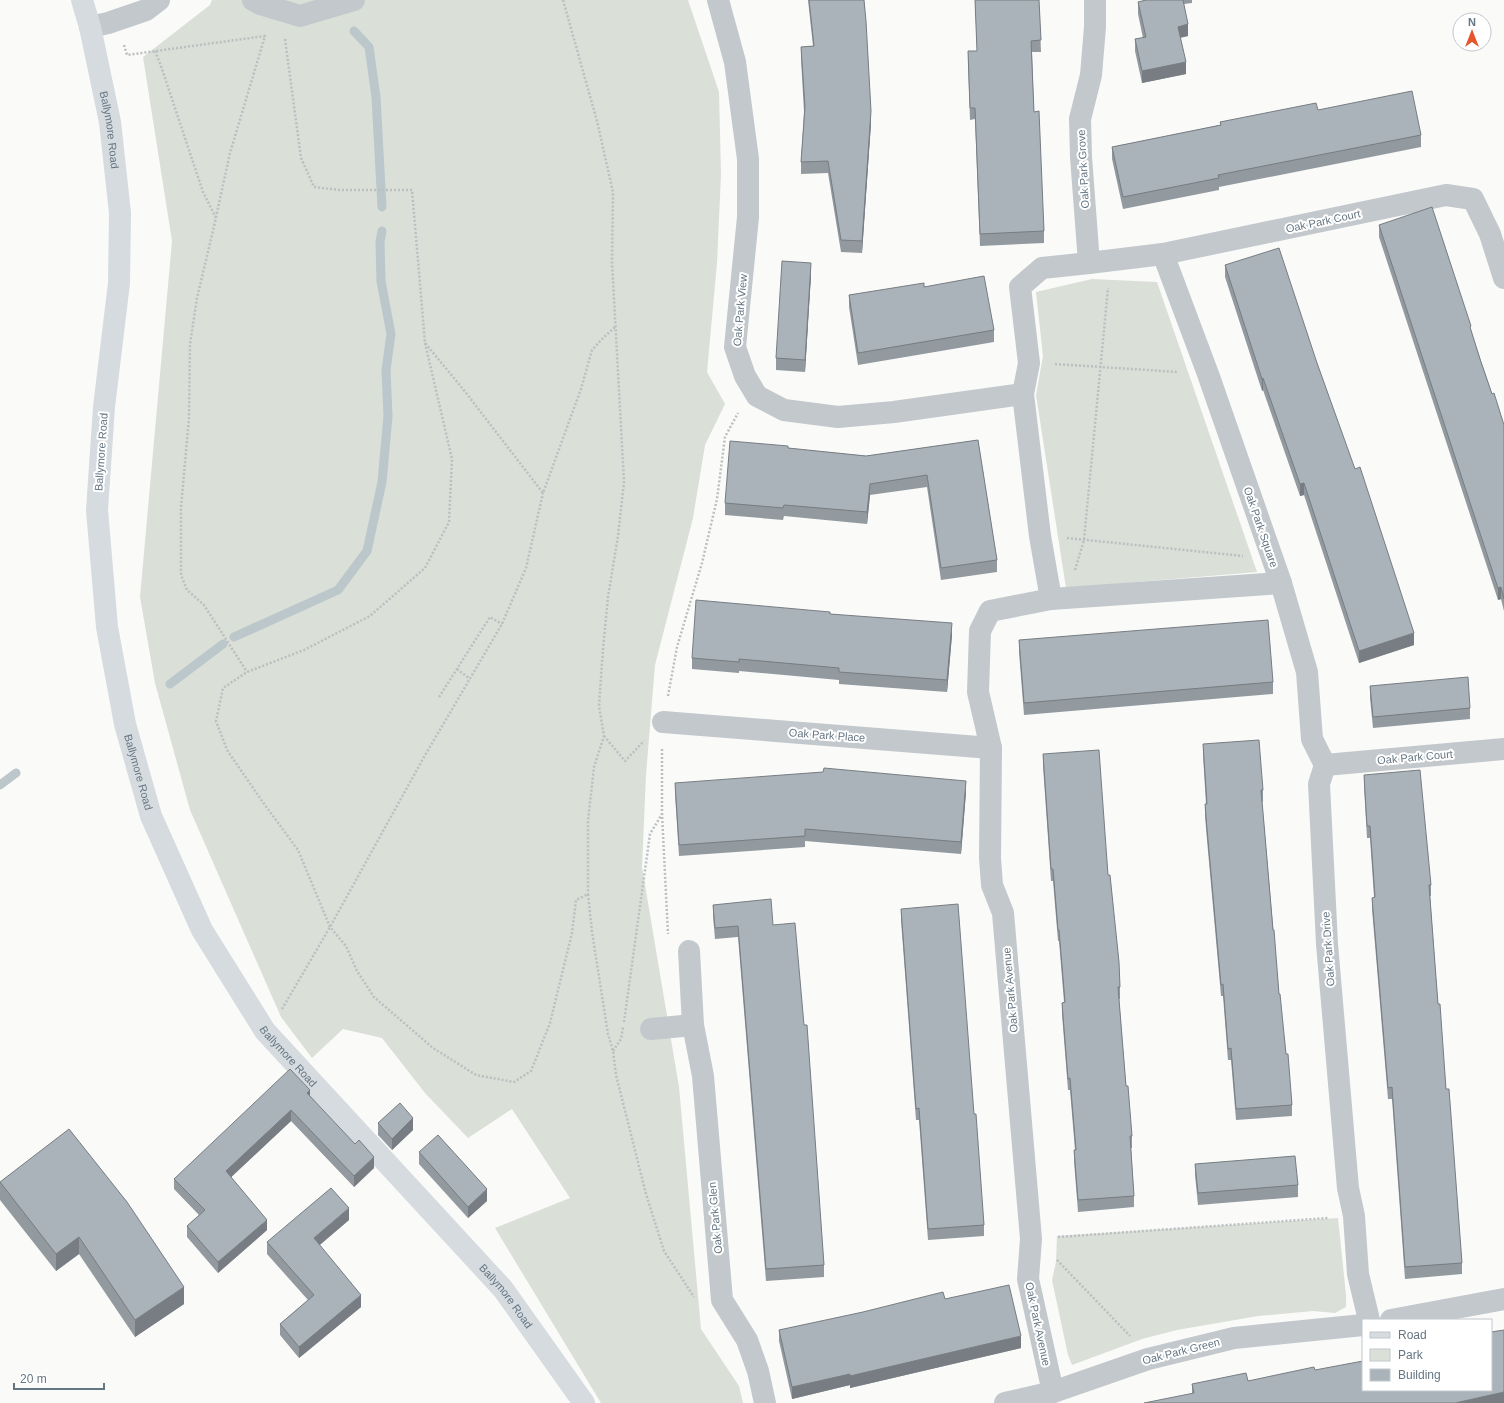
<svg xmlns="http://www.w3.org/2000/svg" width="1504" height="1403" font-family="Helvetica,sans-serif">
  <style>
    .green { fill: #dadfd7 }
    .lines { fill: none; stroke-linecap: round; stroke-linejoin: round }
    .stream { stroke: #bbc7cb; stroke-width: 9 }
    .path { stroke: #bbbfc2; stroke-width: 2.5; stroke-dasharray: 2 2; stroke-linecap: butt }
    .minor { stroke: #c3c8cc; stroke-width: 22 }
    .major { stroke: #d6dbdf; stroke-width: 22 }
    .wall { fill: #929a9f }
    .shaded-wall { fill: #777d82 }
    .building { fill: #aab3b9; stroke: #777d82 }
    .labels { text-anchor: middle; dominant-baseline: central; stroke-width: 4; stroke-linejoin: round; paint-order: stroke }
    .street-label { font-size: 11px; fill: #657683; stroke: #fff }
  </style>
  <rect width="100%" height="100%" fill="#fafaf8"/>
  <g class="green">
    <polygon points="212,0 688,0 719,92 721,174 717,263 707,372 725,404 705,445 693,518 655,665 646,775 642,867 679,1087 701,1329 739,1386 743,1403 601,1403 495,1228 570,1198 512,1109 468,1138 425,1093 382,1038 343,1029 312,1058 281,1017 190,810 155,683 140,597 172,241 143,57 210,5"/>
    <polygon points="1092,279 1157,282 1257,572 1066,588 1036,395 1043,356 1036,292"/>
    <polygon points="1338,1218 1346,1295 1346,1307 1335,1313 1313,1311 1258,1316 1177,1330 1142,1339 1072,1365 1068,1355 1052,1280 1056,1262 1057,1236"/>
  </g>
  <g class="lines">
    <g class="stream">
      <polyline points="354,31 369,47 376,97 382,207"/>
      <polyline points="234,637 338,590 367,551 382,482 388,416 386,370 391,334 381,281 380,242 382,231"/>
      <polyline points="170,684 223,644"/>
      <polyline points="0,785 16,773"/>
    </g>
    <g class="path">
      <polyline points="563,0 597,121 613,192 612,262 624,482 618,536 608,597 603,649 599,706 604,736 594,767 588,821 588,894"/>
      <polyline points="285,39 301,158 314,187 340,190 412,190 425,343 463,389 543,493 581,389 592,350 601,340 615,327"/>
      <polyline points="124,45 127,55 265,36 230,153 216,217"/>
      <polyline points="155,51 161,66 203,192 216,218 197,298 190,344 189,418 181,507 181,575 187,590 204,605 247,672"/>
      <polyline points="425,343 452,459 449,522 425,568 370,616 304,650 247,672 223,688 216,721 227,750 262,801 298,850 330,927 346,946 357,971 374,997 433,1048 476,1075 514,1082 531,1071 550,1023 572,933 576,900 588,894 592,932 608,1034 613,1051 616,1075 646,1194 664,1251 694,1297"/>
      <polyline points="1055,364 1178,372"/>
      <polyline points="1067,538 1243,556"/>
      <polyline points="1075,570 1084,540 1108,288"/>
      <polyline points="457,669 470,679"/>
      <polyline points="668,696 677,647 702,563 717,499 725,437 738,413"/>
      <polyline points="439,697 490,617 502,624"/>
      <polyline points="604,736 625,761 644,741"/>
      <polyline points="662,749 662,814 668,934"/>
      <polyline points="282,1009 330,927 424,757 502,624 526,568 543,493"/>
      <polyline points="624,1022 650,834 662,814"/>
      <polyline points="613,1051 621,1039 623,1027"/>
      <polyline points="1058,1237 1328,1218"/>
      <polyline points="1057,1260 1130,1336"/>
    </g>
    <g class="minor">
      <polyline points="253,0 260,4 300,16 354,0"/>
      <polyline points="718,0 735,62 748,159 748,217 735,347 745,376 757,396 784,410 838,417 894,412 1023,394"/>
      <polyline points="90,27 108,23 146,10 159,0"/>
      <polyline points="1163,254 1208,374 1281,583 1307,672 1312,739 1325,765 1319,784 1327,944 1348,1188 1354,1216 1358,1274 1369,1320"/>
      <polyline points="1089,263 1163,254 1446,195 1473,199 1490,234 1504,278"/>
      <polyline points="1051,599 1281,583"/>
      <polyline points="663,722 991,748"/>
      <polyline points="1325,765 1504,749"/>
      <polyline points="689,951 693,1025 703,1076 722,1300 747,1340 758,1371 765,1403"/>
      <polyline points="651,1029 693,1025"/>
      <polyline points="1391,1320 1504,1299"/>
      <polyline points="1053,1392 1028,1279 1031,1239 1003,913 992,885 990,858 991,748 978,692 980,631 990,611 1051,599 1040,536 1023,394 1029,363 1020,287 1042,268 1089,263 1081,157 1080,119 1091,75 1095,27 1095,0"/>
      <polyline points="1005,1403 1053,1392 1148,1359 1234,1338 1363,1325"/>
    </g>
    <path class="major" id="s1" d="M 82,0 L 90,27 L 110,122 L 120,213 L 119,283 L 104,407 L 97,510 L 107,627 L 125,724 L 151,816 L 202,930 L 265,1031 L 503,1289 L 584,1403"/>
  </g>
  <g class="wall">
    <polygon points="808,0 864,0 871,123 862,253 841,252 828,173 801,174 801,162 804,112 801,59 801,47 813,46"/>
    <polygon points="975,0 1039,0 1041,52 1032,52 1034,112 1044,231 1044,243 980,246 975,119 970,120 968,63 968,51 977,51"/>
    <polygon points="1146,0 1192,0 1192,3 1184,4 1188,36 1180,38 1186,74 1142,83 1135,51 1135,39 1143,38 1138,14 1138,2"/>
    <polygon points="1318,110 1421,135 1421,147 1219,187 1219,190 1123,209 1112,159 1112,147 1220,125 1220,122"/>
    <polygon points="1379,225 1471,331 1492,394 1504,425 1504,611 1501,599 1498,600 1379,237"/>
    <polygon points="1225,265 1317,363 1414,645 1359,663 1304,495 1300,496 1263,390 1262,391 1225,277"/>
    <polygon points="811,275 805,372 776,370 776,358"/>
    <polygon points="924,287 994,330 994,342 858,365 849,307 849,295"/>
    <polygon points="978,440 997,560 997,572 941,580 927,487 870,495 867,524 784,516 783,520 725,515 725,503 788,448 866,456"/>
    <polygon points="830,614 952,635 947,692 839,684 839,680 739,671 739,673 692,669 692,658"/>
    <polygon points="1019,640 1273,682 1273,694 1024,715 1019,652"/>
    <polygon points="1370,686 1470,708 1470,719 1373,728 1370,698"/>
    <polygon points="1203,744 1263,790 1263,802 1262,802 1264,824 1279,994 1292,1105 1292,1116 1236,1120 1231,1060 1228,1060 1223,996 1221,996 1207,840 1205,816 1205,804 1206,804 1203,755"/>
    <polygon points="1043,754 1108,875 1120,987 1120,999 1119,999 1126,1086 1132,1136 1132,1148 1131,1148 1134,1196 1134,1207 1078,1212 1074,1161 1074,1150 1075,1150 1070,1090 1068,1090 1062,1014 1062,1003 1064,1002 1059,941 1058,941 1053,881 1051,881 1043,766"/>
    <polygon points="1364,775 1431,885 1431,896 1430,896 1438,1004 1462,1263 1462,1274 1405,1279 1392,1099 1388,1099 1372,909 1372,898 1374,897 1370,838 1367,838 1364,786"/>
    <polygon points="675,783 966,792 961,854 805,841 805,847 679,856 675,794"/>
    <polygon points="713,905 773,925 824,1265 824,1277 766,1281 738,937 715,939 713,916"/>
    <polygon points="901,909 974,1114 984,1225 984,1236 928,1240 919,1120 916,1120 901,920"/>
    <polygon points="310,1096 374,1168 354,1187 291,1121 231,1177 267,1230 218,1273 187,1237 187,1226 199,1215 174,1189 174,1179"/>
    <polygon points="378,1123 413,1130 392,1150 378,1135"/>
    <polygon points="419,1152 487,1201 468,1218 419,1164"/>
    <polygon points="1195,1164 1298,1185 1298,1197 1198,1205 1195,1175"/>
    <polygon points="0,1182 184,1304 135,1337 79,1254 56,1271 0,1200"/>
    <polygon points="349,1220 319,1245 361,1307 299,1358 280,1335 280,1324 308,1300 267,1254 267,1242"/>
    <polygon points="945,1299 1021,1348 850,1388 850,1385 792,1399 779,1341 779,1330"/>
    <polygon points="1315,1370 1363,1390 1504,1403 1192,1393 1192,1384 1248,1381"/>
  </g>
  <g class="shaded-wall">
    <polygon points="1188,24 1188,36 1178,38 1178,27"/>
    <polygon points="1186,62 1186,74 1142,83 1142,71"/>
    <polygon points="871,111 871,123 862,253 862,241"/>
    <polygon points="811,263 811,275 805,372 805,360"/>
    <polygon points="1263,378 1263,390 1262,391 1262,379"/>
    <polygon points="1304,483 1304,495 1300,496 1300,484"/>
    <polygon points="870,484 870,495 867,524 867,512"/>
    <polygon points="1501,587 1501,599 1498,600 1498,588"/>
    <polygon points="952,623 952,635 947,692 947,680"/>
    <polygon points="1414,633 1414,645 1359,663 1359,651"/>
    <polygon points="966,781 966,792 961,854 961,842"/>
    <polygon points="310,1090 310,1101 307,1093"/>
    <polygon points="291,1110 291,1121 226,1182 226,1171"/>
    <polygon points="413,1118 413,1130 392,1150 392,1139"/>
    <polygon points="374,1157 374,1168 354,1187 354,1176"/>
    <polygon points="487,1189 487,1201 468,1218 468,1207"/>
    <polygon points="349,1208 349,1220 314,1250 314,1238"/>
    <polygon points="267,1220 267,1230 218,1273 218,1262"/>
    <polygon points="79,1237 79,1254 56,1271 56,1254"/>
    <polygon points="184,1287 184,1304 135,1337 135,1320"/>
    <polygon points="361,1295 361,1307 299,1358 299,1347"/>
    <polygon points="1021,1336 1021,1348 850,1388 850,1376"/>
    <polygon points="850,1374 850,1385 792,1399 792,1387"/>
    <polygon points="1504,1392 1504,1403 1455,1403"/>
  </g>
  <g class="building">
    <polygon points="809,0 864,0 866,21 871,111 862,241 841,240 828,161 801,162 805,107 801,47 814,46"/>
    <polygon points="975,0 1039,0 1041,40 1031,41 1034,112 1039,111 1044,231 980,234 975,108 970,108 968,51 977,51"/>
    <polygon points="1146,0 1183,0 1188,24 1178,27 1186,62 1142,71 1135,39 1146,37 1138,2"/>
    <polygon points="1412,91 1421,135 1218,175 1219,178 1123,197 1112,147 1221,125 1220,122 1316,103 1318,110"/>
    <polygon points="1432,207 1471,326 1470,327 1480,359 1492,394 1494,393 1504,425 1504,599 1501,587 1498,588 1379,225"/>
    <polygon points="1279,248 1317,363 1355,469 1360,467 1414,633 1359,651 1304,483 1300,484 1263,378 1262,379 1225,265"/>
    <polygon points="782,261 811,263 805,360 776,358"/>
    <polygon points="984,276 994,330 858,353 849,295 924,283 924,287"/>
    <polygon points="978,440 997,560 941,568 927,475 870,484 867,512 784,505 783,508 725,503 730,441 788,446 788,448 866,456"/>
    <polygon points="696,600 830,612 830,614 952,623 947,680 839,672 839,668 739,659 739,662 692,658"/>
    <polygon points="1268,620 1273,682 1024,703 1019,640"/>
    <polygon points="1468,677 1470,708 1373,717 1370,686"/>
    <polygon points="1259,740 1263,790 1261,790 1264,824 1273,930 1274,930 1279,994 1280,994 1286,1054 1288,1054 1292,1105 1236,1109 1231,1048 1228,1049 1223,984 1221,985 1207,829 1205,804 1207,804 1203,744"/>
    <polygon points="1099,750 1108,875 1110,875 1119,962 1120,987 1118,987 1126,1086 1128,1086 1132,1136 1130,1136 1134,1196 1078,1200 1074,1150 1076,1150 1073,1115 1070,1078 1068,1079 1062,1003 1065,1002 1059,930 1058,930 1053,869 1051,869 1043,754"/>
    <polygon points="824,768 966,781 961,842 805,829 805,836 679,845 675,783 823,772"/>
    <polygon points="1420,770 1431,885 1429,885 1438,1004 1440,1004 1446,1089 1449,1089 1462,1263 1405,1267 1392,1087 1388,1088 1372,898 1375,897 1370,826 1367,826 1364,775"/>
    <polygon points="771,899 773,925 795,923 804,1025 807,1025 824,1265 766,1269 738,926 715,928 713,905"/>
    <polygon points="958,904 974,1114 976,1114 984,1225 928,1229 919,1108 916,1109 901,909"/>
    <polygon points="290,1069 310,1090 307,1093 355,1144 359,1140 374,1157 354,1176 291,1110 226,1171 267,1220 218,1262 187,1226 205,1210 174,1179"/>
    <polygon points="400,1103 413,1118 392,1139 378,1123"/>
    <polygon points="69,1129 127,1202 184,1287 135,1320 79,1237 56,1254 0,1182"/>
    <polygon points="438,1135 487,1189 468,1207 419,1152"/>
    <polygon points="1295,1156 1298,1185 1198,1193 1195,1164"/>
    <polygon points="331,1188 349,1208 314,1238 361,1295 299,1347 280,1324 314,1295 267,1242"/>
    <polygon points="1009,1285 1021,1336 850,1376 850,1374 792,1387 779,1330 863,1312 943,1292 945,1299"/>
    <polygon points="1504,1330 1504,1392 1455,1403 1144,1403 1194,1393 1192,1384 1246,1373 1248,1381 1314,1367 1315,1370 1363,1361 1363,1390 1491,1390 1491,1332"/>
  </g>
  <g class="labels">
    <g class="street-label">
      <text stroke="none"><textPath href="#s1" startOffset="133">Ballymore Road</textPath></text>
      <text transform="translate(1083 169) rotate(-93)">Oak Park Grove</text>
      <text transform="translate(1323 221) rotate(-12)">Oak Park Court</text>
      <text transform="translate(740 310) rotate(-85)">Oak Park View</text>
      <text transform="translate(101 452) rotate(-86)">Ballymore Road</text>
      <text transform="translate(1261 527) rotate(71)">Oak Park Square</text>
      <text transform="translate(827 735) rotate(4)">Oak Park Place</text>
      <text transform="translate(1415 757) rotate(-5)">Oak Park Court</text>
      <text stroke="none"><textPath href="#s1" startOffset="781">Ballymore Road</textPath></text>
      <text transform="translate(1328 949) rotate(-94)">Oak Park Drive</text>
      <text transform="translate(1010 990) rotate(-95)">Oak Park Avenue</text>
      <text stroke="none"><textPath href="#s1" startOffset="1105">Ballymore Road</textPath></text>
      <text transform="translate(715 1218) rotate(-95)">Oak Park Glen</text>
      <text stroke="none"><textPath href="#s1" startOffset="1429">Ballymore Road</textPath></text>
      <text transform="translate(1038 1324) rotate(78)">Oak Park Avenue</text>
      <text transform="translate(1181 1351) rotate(-14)">Oak Park Green</text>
    </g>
  </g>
  <rect x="1362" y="1319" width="130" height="72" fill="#ffffff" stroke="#c1c8cd"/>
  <rect x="1370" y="1332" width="20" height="6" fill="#d6dbdf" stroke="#c1c8cd"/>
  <text x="1398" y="1339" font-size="12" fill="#657683">Road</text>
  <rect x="1370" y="1349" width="20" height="12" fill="#dadfd7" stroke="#c1c8cd"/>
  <text x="1398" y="1359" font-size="12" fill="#657683">Park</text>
  <rect x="1370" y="1369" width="20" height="12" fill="#aab3b9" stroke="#c1c8cd"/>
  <text x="1398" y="1379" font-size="12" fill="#657683">Building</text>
  <g transform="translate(1472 32)"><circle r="19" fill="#ffffff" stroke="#c1c8cd"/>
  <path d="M0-3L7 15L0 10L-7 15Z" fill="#e4572e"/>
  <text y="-6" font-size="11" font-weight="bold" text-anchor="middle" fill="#657683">N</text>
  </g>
  <path d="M14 1383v6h90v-6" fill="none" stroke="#657683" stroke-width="2"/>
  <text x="20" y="1383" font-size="12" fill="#657683" stroke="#ffffff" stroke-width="3" paint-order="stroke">20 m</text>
</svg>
